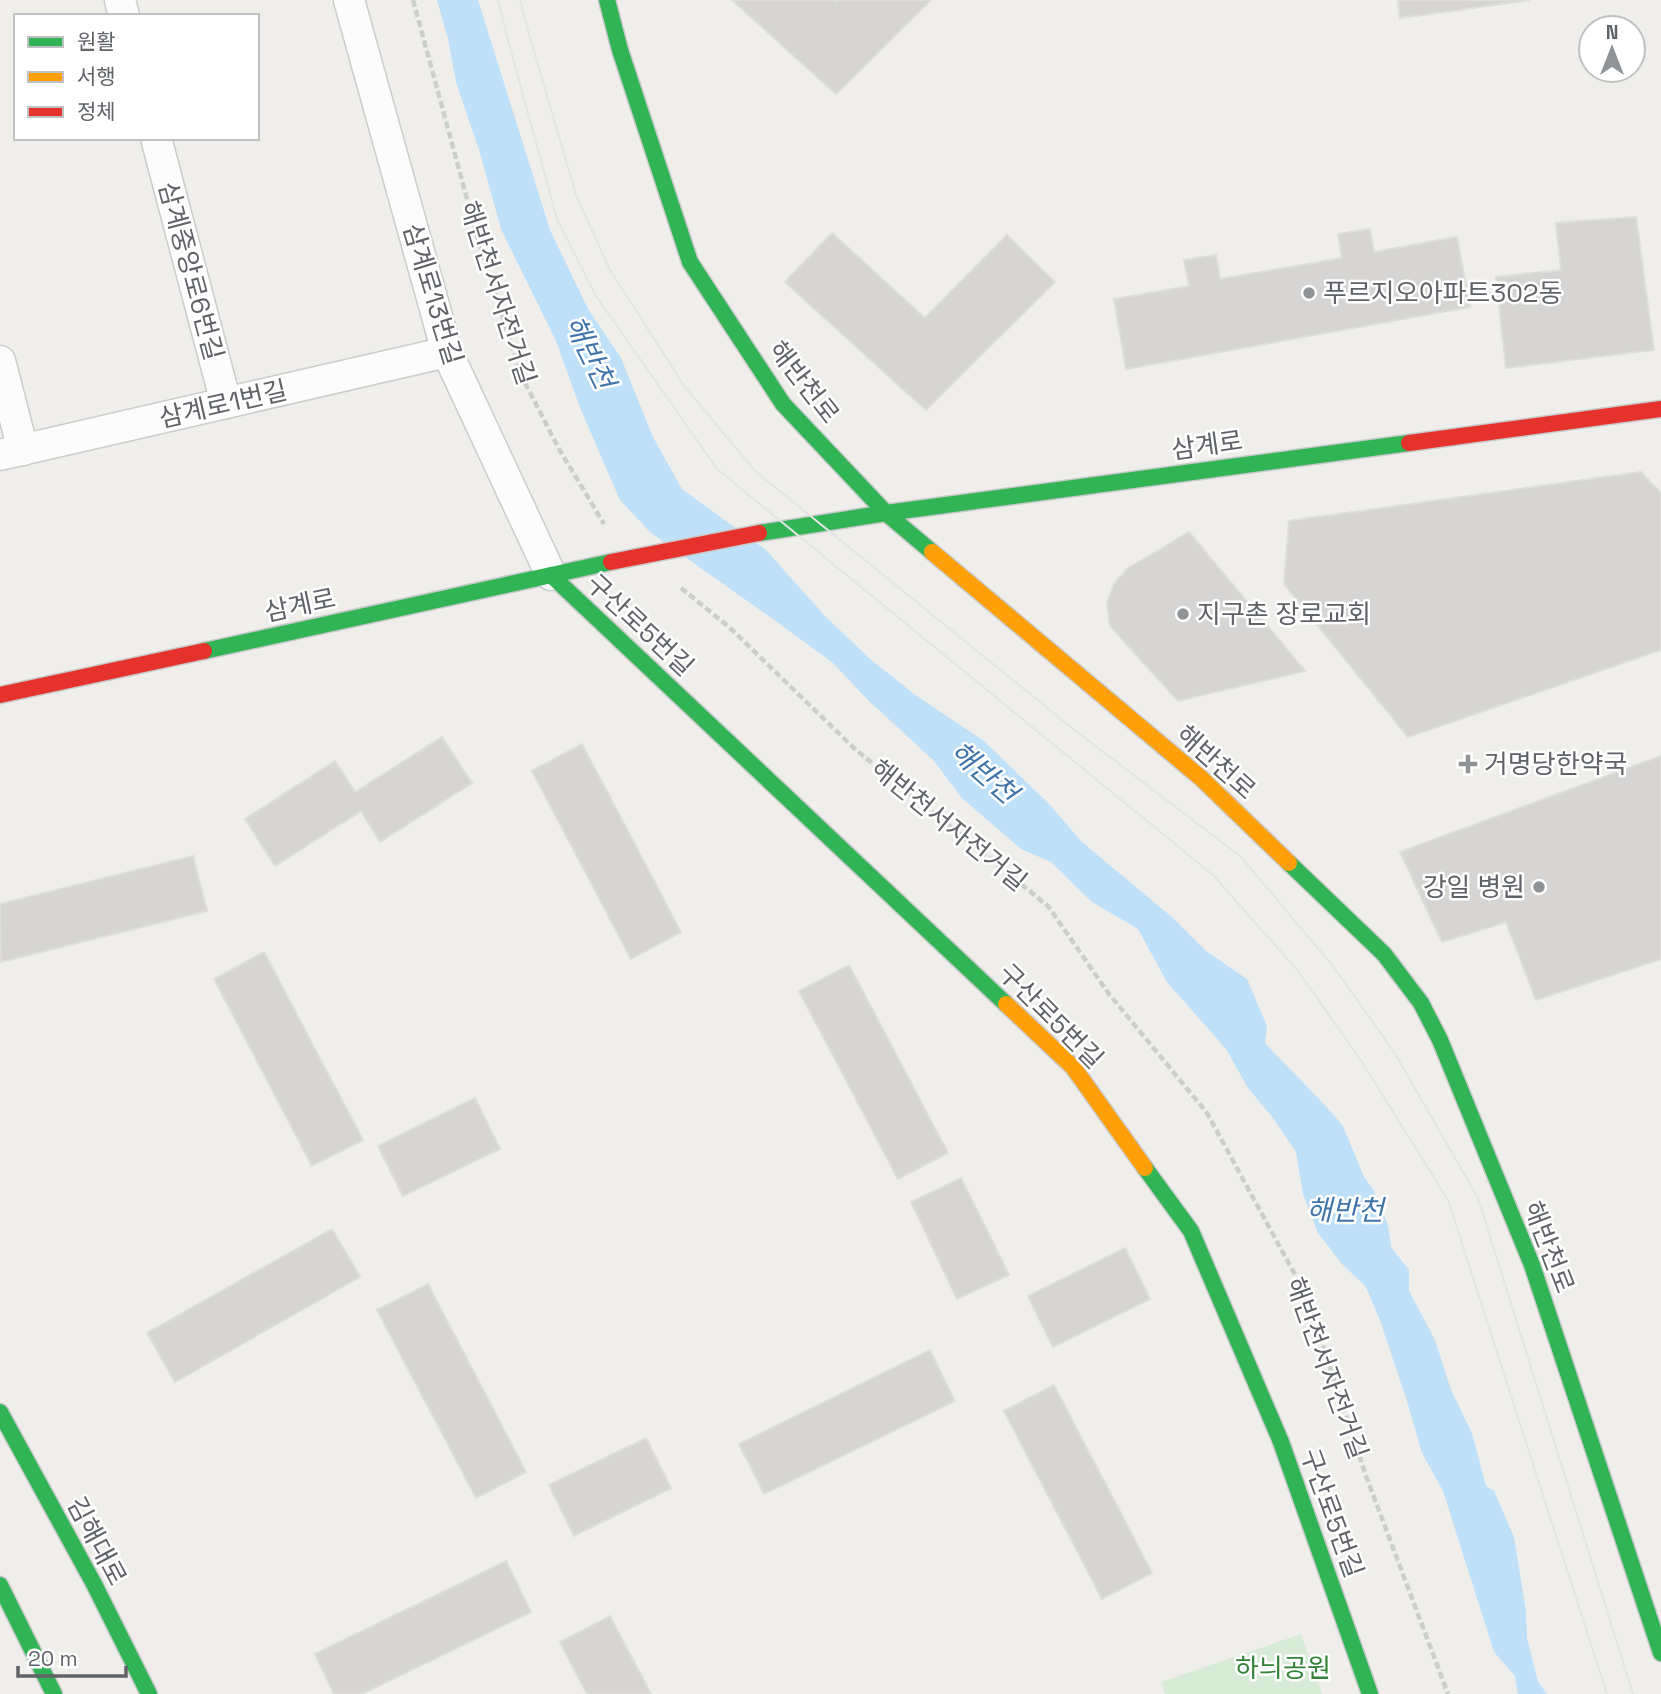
<svg xmlns="http://www.w3.org/2000/svg" width="1661" height="1694" font-family="'Space Grotesk','Noto Sans KR',sans-serif">
  <style>
    .green { fill: #d8ebd6 }
    .water { fill: #bfe0f9 }
    .building { fill: #d6d5d3; stroke: #deddd9; stroke-width: 2 }
    .lines { fill: none; stroke-linecap: round; stroke-linejoin: round }
    .street-casing { stroke: #cbcccc; stroke-width: 33 }
    .fast-casing { stroke: #cacacb; stroke-width: 19 }
    .slow-casing { stroke: #cacacb; stroke-width: 19 }
    .jam-casing { stroke: #cacacb; stroke-width: 19 }
    .path { stroke: #cacfcc; stroke-width: 4.5; stroke-dasharray: 7 3.5; stroke-linecap: butt }
    .street { stroke: #fdfcfc; stroke-width: 30 }
    .fast { stroke: #30b455; stroke-width: 16 }
    .slow { stroke: #ff9f0a; stroke-width: 16 }
    .jam { stroke: #e5322d; stroke-width: 16 }
    .tram { stroke: #e4e4e4; stroke-width: 2 }
    .jam-bridge-casing { stroke: #cacacb; stroke-width: 19; stroke-linecap: butt }
    .jam-bridge { stroke: #e5322d; stroke-width: 16 }
    .poi-dot { fill: #919496; stroke: #fff; stroke-width: 2.5 }
    .labels { text-anchor: middle; dominant-baseline: central; stroke-width: 5; stroke-linejoin: round; paint-order: stroke }
    .street-label { font-size: 26px; fill: #5f6368; stroke: #fff }
    .poi-label { font-size: 26px; fill: #5f6368; stroke: #fff; text-anchor: start }
    .park-label { font-size: 26px; fill: #348238; stroke: #fff }
    .water-label { font-size: 28px; font-style: italic; fill: #4174aa; stroke: #fff }
  </style>
  <rect width="100%" height="100%" fill="#efeeea"/>
  <polygon class="green" points="1301,1634 1322,1694 1165,1694 1161,1682"/>
  <polygon class="water" points="437,0 478,0 550,230 588,309 621,358 653,437 682,489 766,550 825,616 869,658 914,694 984,741 1050,805 1082,842 1172,917 1206,951 1247,979 1267,1026 1265,1043 1321,1101 1343,1126 1364,1177 1374,1191 1388,1225 1391,1247 1409,1270 1409,1291 1435,1340 1451,1390 1472,1433 1486,1486 1494,1491 1514,1537 1526,1611 1527,1638 1538,1682 1547,1694 1518,1694 1515,1676 1494,1652 1443,1491 1422,1453 1407,1401 1381,1323 1366,1287 1342,1264 1318,1233 1303,1194 1296,1152 1273,1118 1248,1088 1226,1049 1167,982 1138,929 1092,902 1051,862 1021,849 962,798 934,761 867,699 833,663 773,619 651,533 620,500 581,410 556,341 501,229 480,153 456,82 448,39"/>
  <g class="building">
    <polygon points="732,0 832,0 835,2 837,0 931,0 836,94"/>
    <polygon points="1398,0 1530,0 1400,18"/>
    <polygon points="1636,217 1654,350 1506,368 1496,277 1561,270 1556,223"/>
    <polygon points="1370,229 1374,252 1457,237 1470,307 1126,369 1114,299 1189,286 1184,260 1216,255 1220,279 1342,258 1338,234"/>
    <polygon points="832,233 925,318 1007,235 1055,282 926,410 785,282"/>
    <polygon points="1641,472 1661,493 1661,650 1408,737 1284,584 1289,521"/>
    <polygon points="1189,532 1305,671 1178,701 1110,626 1107,603 1114,584 1127,569"/>
    <polygon points="442,737 472,783 380,842 361,811 275,866 245,819 335,761 355,792"/>
    <polygon points="582,744 681,932 631,959 532,771"/>
    <polygon points="1661,756 1661,959 1536,1000 1506,922 1442,942 1400,852"/>
    <polygon points="193,856 207,911 1,962 0,904"/>
    <polygon points="264,952 363,1140 312,1166 214,979"/>
    <polygon points="849,965 948,1153 898,1179 799,991"/>
    <polygon points="475,1098 500,1149 403,1196 378,1146"/>
    <polygon points="961,1178 1009,1275 957,1299 911,1202"/>
    <polygon points="332,1229 360,1277 175,1382 147,1333"/>
    <polygon points="1125,1248 1150,1299 1053,1347 1028,1296"/>
    <polygon points="428,1284 526,1472 476,1498 377,1310"/>
    <polygon points="930,1350 955,1401 764,1494 739,1444"/>
    <polygon points="1054,1385 1152,1573 1102,1599 1004,1411"/>
    <polygon points="646,1438 671,1488 574,1536 549,1485"/>
    <polygon points="506,1561 531,1612 362,1694 334,1694 315,1654"/>
    <polygon points="610,1616 651,1694 587,1694 560,1642"/>
  </g>
  <g class="lines">
    <defs>
      <g id="street">
        <polyline points="120,0 124,16"/>
        <polyline points="349,0 447,352 551,575"/>
        <polyline points="156,138 226,403"/>
        <polyline points="0,361 23,450"/>
        <polyline points="0,455 447,352"/>
      </g>
      <g id="fast">
        <polyline points="607,0 620,50 690,262 783,404 886,513 932,552"/>
        <polyline points="759,533 886,513 1409,443"/>
        <polyline points="551,575 1006,1004"/>
        <polyline points="204,651 611,562"/>
        <polyline points="1289,863 1384,954 1421,1003 1440,1040 1532,1265 1661,1653"/>
        <polyline points="1145,1168 1191,1231 1281,1442 1370,1694"/>
        <polyline points="0,1412 94,1584 149,1694"/>
        <polyline points="0,1585 54,1694"/>
      </g>
      <g id="slow">
        <polyline points="932,552 1201,778 1289,863"/>
        <polyline points="1006,1004 1073,1067 1145,1168"/>
      </g>
      <g id="jam">
        <polyline points="1409,443 1661,409"/>
        <polyline points="0,695 204,651"/>
      </g>
    </defs>
    <use href="#street" class="street-casing"/>
    <use href="#fast" class="fast-casing"/>
    <use href="#slow" class="slow-casing"/>
    <use href="#jam" class="jam-casing"/>
    <g class="path">
      <polyline points="413,0 476,232 521,375 559,449 604,524"/>
      <polyline points="681,588 729,627 856,750 1048,906 1109,994 1207,1113 1306,1295 1366,1476 1448,1694"/>
    </g>
    <use href="#street" class="street"/>
    <use href="#fast" class="fast"/>
    <use href="#slow" class="slow"/>
    <use href="#jam" class="jam"/>
    <g class="tram">
      <polyline points="498,0 509,44 557,219 596,296 717,469 1213,875 1298,971 1362,1062 1448,1200 1607,1694"/>
      <polyline points="520,0 529,34 576,195 610,270 685,387 755,471 1077,732 1240,856 1333,966 1394,1052 1478,1198 1633,1694"/>
    </g>
    <defs>
      <polyline id="jam-bridge" points="611,562 759,533"/>
    </defs>
    <use href="#jam-bridge" class="jam-bridge-casing"/>
    <use href="#jam-bridge" class="jam-bridge"/>
  </g>
  <g class="poi-dot">
    <circle cx="1309" cy="293" r="7"/>
    <circle cx="1183" cy="614" r="7"/>
    <path d="M1464.5 753.5h7v7h7v7h-7v7h-7v-7h-7v-7h7z"/>
    <circle cx="1539" cy="887" r="7"/>
  </g>
  <g class="labels">
    <g class="street-label">
      <text transform="translate(191 271) rotate(75)">삼계중앙로6번길</text>
      <text transform="translate(498 293) rotate(72)">해반천서자전거길</text>
      <text transform="translate(433 294) rotate(73)">삼계로13번길</text>
      <text transform="translate(804 382) rotate(52)">해반천로</text>
      <text transform="translate(223 404) rotate(-13)">삼계로1번길</text>
      <text transform="translate(1207 445) rotate(-8)">삼계로</text>
      <text transform="translate(300 605) rotate(-12)">삼계로</text>
      <text transform="translate(640 625) rotate(43)">구산로5번길</text>
      <text transform="translate(1216 762) rotate(42)">해반천로</text>
      <text transform="translate(949 825) rotate(39)">해반천서자전거길</text>
      <text transform="translate(1051 1016) rotate(45)">구산로5번길</text>
      <text transform="translate(1549 1247) rotate(69)">해반천로</text>
      <text transform="translate(1327 1368) rotate(70)">해반천서자전거길</text>
      <text transform="translate(1332 1513) rotate(70)">구산로5번길</text>
      <text transform="translate(97 1541) rotate(62)">김해대로</text>
    </g>
    <g class="poi-label">
      <text x="1323" y="293">푸르지오아파트302동</text>
      <text x="1197" y="614">지구촌 장로교회</text>
      <text x="1484" y="764">거명당한약국</text>
      <text x="1525" y="887" text-anchor="end">강일 병원</text>
    </g>
    <g class="park-label">
      <text x="1283" y="1668">하늬공원</text>
    </g>
    <g class="water-label">
      <text transform="translate(590 352) rotate(64)">해반천</text>
      <text transform="translate(984 772) rotate(41)">해반천</text>
      <text x="1345" y="1210">해반천</text>
    </g>
  </g>
  <rect x="14" y="14" width="245" height="126" fill="#ffffff" stroke="#bfc1c3" stroke-width="2"/>
  <rect x="28" y="37" width="35" height="10" fill="#30b455" stroke="#bfc1c3" stroke-width="2"/>
  <text x="77" y="49" font-size="21" fill="#5f6368">원활</text>
  <rect x="28" y="72" width="35" height="10" fill="#ff9f0a" stroke="#bfc1c3" stroke-width="2"/>
  <text x="77" y="84" font-size="21" fill="#5f6368">서행</text>
  <rect x="28" y="107" width="35" height="10" fill="#e5322d" stroke="#bfc1c3" stroke-width="2"/>
  <text x="77" y="119" font-size="21" fill="#5f6368">정체</text>
  <g transform="translate(1612 49)"><circle r="33" fill="#ffffff" stroke="#bfc1c3" stroke-width="2"/>
  <path d="M0-5L12 26L0 18L-12 26Z" fill="#919496"/>
  <text y="-10" font-size="19" font-weight="bold" text-anchor="middle" fill="#5f6368">N</text>
  </g>
  <path d="M18 1666v10h108v-10" fill="none" stroke="#5f6368" stroke-width="3.5"/>
  <text x="28" y="1666" font-size="21" fill="#5f6368" stroke="#ffffff" stroke-width="5" paint-order="stroke">20 m</text>
</svg>
